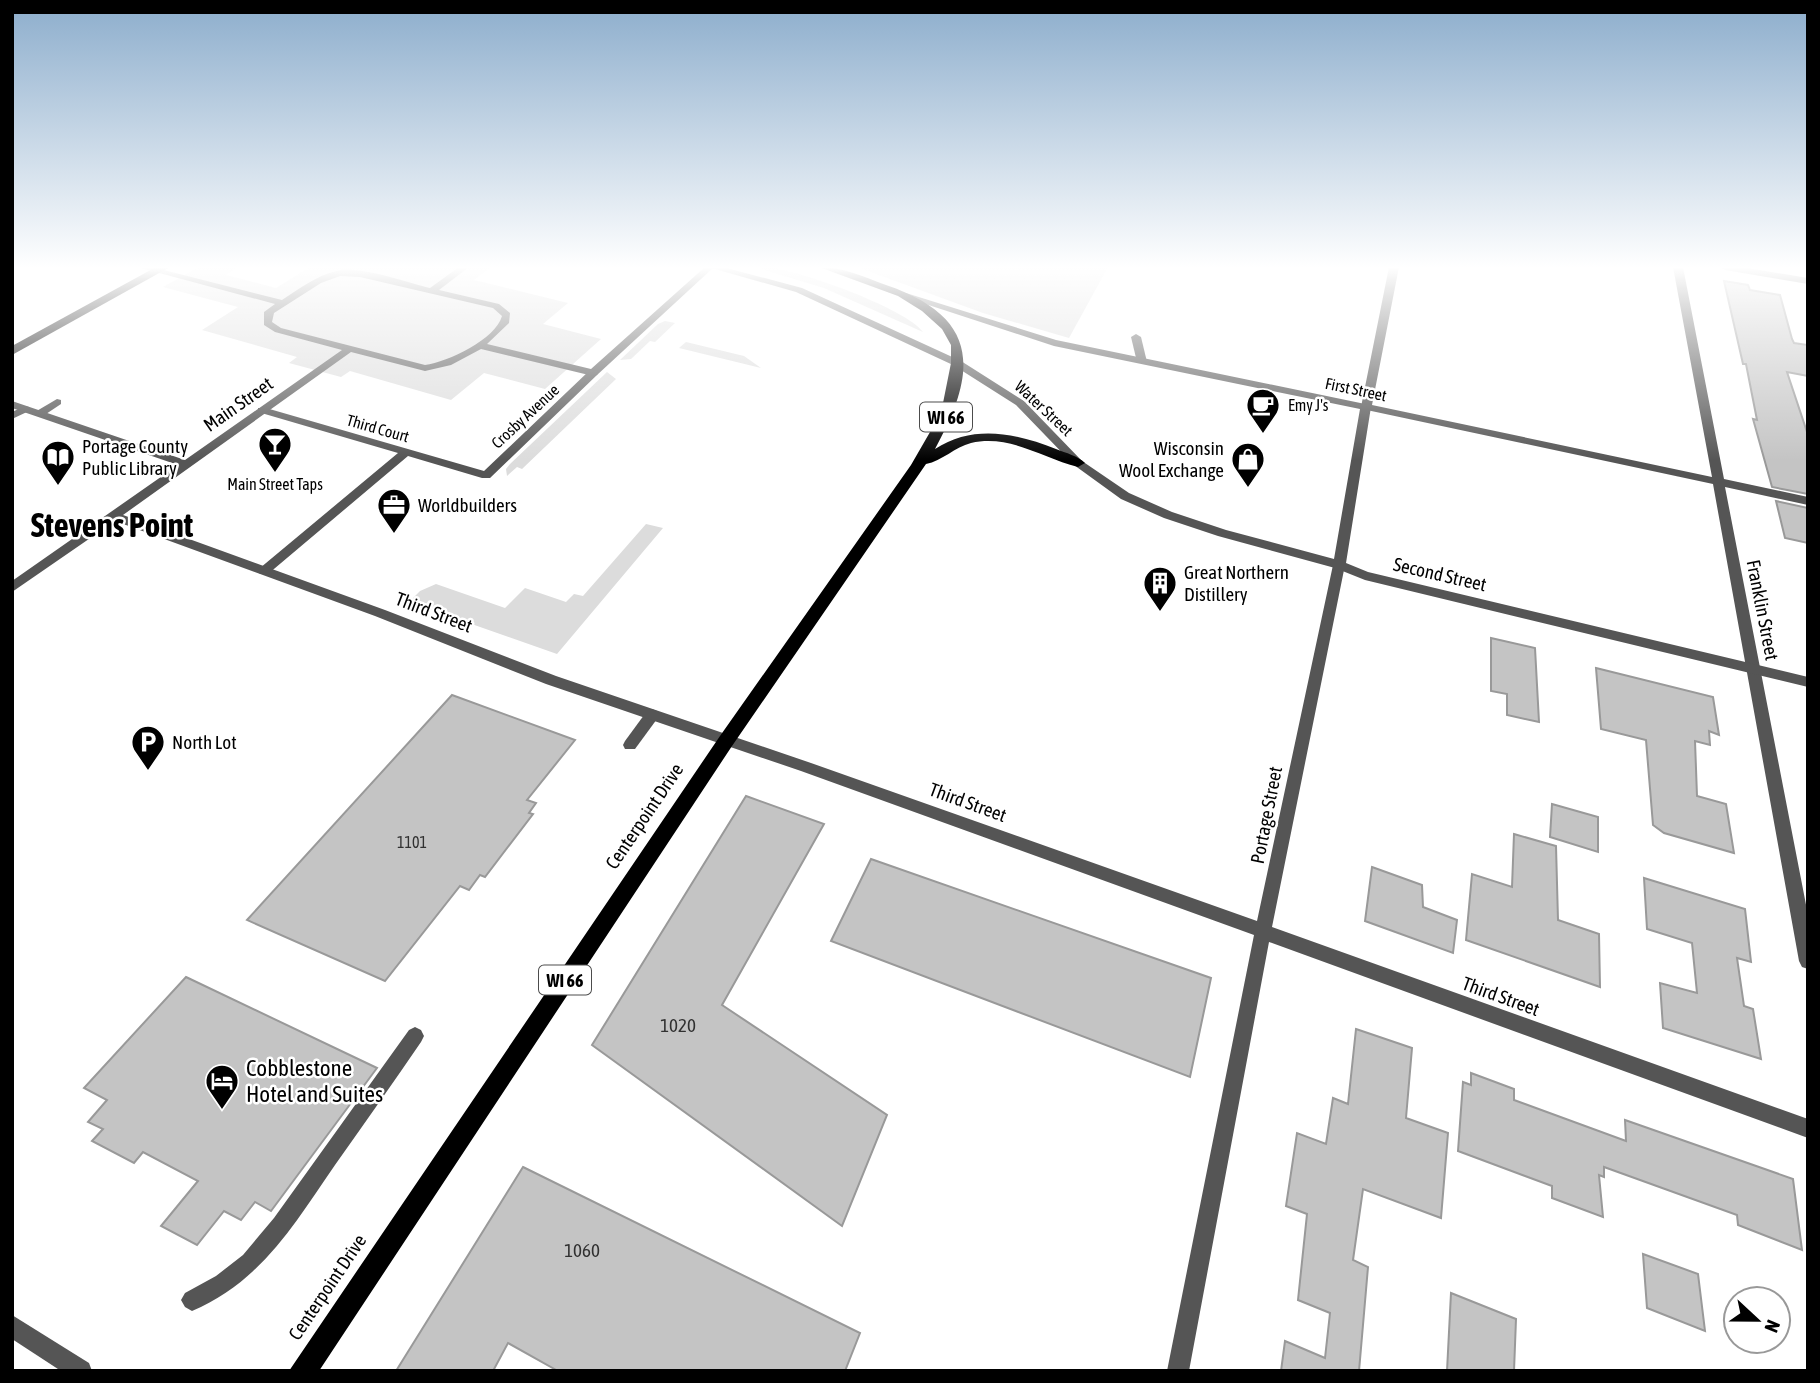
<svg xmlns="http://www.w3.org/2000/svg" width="1820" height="1383" font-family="'Asap Condensed',sans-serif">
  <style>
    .green { fill: #dcdcdc }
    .building { fill: #c4c4c4; stroke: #999; stroke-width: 2 }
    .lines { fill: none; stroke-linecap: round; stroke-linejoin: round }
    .service { fill: #555; fill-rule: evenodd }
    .minor { fill: #555; fill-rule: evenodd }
    .tertiary { fill: #555; fill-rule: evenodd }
    .primary { fill: #000; fill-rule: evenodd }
    .labels { text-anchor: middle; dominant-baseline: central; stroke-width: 5; stroke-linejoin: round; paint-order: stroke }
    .far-street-label { font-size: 16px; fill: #000; stroke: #fff }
    .far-poi-label { font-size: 16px; fill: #000; stroke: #fff; text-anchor: start }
    .number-label { font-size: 16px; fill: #313131 }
    .shield { fill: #fff; stroke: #4c4c4c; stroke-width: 2 }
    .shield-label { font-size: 18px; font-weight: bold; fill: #000 }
    .street-label { font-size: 19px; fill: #000; stroke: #fff }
    .poi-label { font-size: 19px; fill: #000; stroke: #fff; text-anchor: start }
    .near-number-label { font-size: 19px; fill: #313131 }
    .near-poi-label { font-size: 23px; fill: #000; stroke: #fff; text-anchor: start }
    .town-label { font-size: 33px; font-weight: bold; fill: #000; stroke: #fff }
  </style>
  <rect width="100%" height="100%" fill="#fff"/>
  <g class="green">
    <polygon points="199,267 238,267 226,275 276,288 310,267 491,267 474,280 568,303 543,324 601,339 545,389 484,373 451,400 350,371 341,377 289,363 297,357 202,330 238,307 163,287"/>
    <path d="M 763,267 C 792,267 906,308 923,332 L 824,288 L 761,269 Z"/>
    <polygon points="857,267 1108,267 1069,338 983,313"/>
    <polygon points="665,321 675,323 655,342 650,341 631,359 620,360 658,324"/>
    <polygon points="686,342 744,356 761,368 679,348"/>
    <polygon points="607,372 616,379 522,469 517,467 507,476 506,469 510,464"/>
    <polygon points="646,524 663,528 557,654 409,602 420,591 436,584 505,608 525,588 566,602 574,594 583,596"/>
  </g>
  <g class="building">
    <polygon points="1724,281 1748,285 1750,290 1780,295 1792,339 1794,343 1808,345 1808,376 1787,372 1808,435 1808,494 1772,487 1753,419 1757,420 1746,364 1743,364"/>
    <polygon points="1776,501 1808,508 1808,543 1785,538"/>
    <polygon points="1491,638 1535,648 1539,722 1507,715 1507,694 1491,691"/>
    <polygon points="1596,668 1713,697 1719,735 1709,731 1710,745 1695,741 1697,796 1726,804 1734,853 1664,833 1653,825 1646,740 1601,729"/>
    <polygon points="452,695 575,740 527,800 536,803 529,813 533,814 485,877 480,875 469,890 460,886 385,981 247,920"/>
    <polygon points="746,796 824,824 722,1005 887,1115 842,1226 592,1045"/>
    <polygon points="1552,804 1598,817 1598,852 1550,837"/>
    <polygon points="1514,834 1556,846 1558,920 1599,934 1600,987 1466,940 1472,874 1512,887"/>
    <polygon points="871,859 1211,978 1190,1077 831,941"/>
    <polygon points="1372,867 1422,885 1423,907 1457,920 1453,953 1365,921"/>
    <polygon points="1644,878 1745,909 1751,962 1737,958 1744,1006 1753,1009 1761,1059 1663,1028 1660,983 1697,993 1692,943 1647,929"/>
    <polygon points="186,977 377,1068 271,1211 255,1202 241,1220 224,1211 197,1245 161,1226 198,1181 143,1152 134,1163 92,1141 103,1129 88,1122 107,1100 84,1088"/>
    <polygon points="1356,1029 1412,1048 1406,1118 1448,1133 1441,1218 1363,1189 1353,1260 1368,1267 1359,1371 1281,1371 1285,1341 1325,1358 1330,1313 1298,1300 1307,1214 1286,1206 1297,1133 1326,1144 1333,1098 1348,1104"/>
    <polygon points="1471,1073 1514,1089 1514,1100 1626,1141 1625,1120 1793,1179 1802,1250 1738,1225 1737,1215 1604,1167 1604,1177 1599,1175 1603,1217 1552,1198 1552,1186 1458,1151 1463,1082 1471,1085"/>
    <polygon points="523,1167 860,1333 845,1371 558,1371 508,1343 493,1371 396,1371"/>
    <polygon points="1643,1254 1698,1274 1705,1331 1647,1308"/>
    <polygon points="1451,1293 1516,1319 1514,1371 1447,1371"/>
  </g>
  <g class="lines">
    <g class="service">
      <polygon points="1136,334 1141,337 1147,362 1146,364 1137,362 1131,337"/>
      <polygon points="593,370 598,373 597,375 490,478 482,478 408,456 268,574 260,574 258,571 260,568 398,453 258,412 258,408 266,408 484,471 589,371"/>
      <polygon points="57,399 61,400 61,404 43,416 35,416 35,412"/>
      <polygon points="25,406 29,407 29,411 12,419 12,412"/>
      <polygon points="652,709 657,711 659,715 657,719 635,749 625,749 623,745 625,741 647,711"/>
      <path d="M 415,1027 L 421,1030 L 424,1036 L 421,1042 C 393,1083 364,1124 335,1165 C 295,1223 261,1282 192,1311 L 185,1307 L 181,1300 L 185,1293 L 216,1276 L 243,1255 L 274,1218 L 409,1030 Z"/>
      <polygon points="12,1315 89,1363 92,1371 61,1371 12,1339"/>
    </g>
    <g class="minor">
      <path d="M 137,267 L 152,267 L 282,300 C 299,289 316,276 336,271 C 360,265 405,282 430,288 L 459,267 L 469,267 L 439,290 L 499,304 L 510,313 L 509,323 L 487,344 L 591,369 L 705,267 L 714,267 L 597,375 L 593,376 L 481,349 L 451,365 L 425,371 L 351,352 L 123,515 L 385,610 L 556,676 L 811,763 L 1257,921 L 1333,565 L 1339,561 L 1343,562 L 1345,565 L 1272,927 L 1808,1119 L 1808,1138 L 1269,942 L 1189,1371 L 1167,1371 L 1254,935 L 801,771 L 546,684 L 375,616 L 115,521 L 12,592 L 12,581 L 178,465 L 12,408 L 12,401 L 185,460 L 342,350 L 275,332 L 264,325 L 264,312 L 275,304 ZM 340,276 L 360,277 L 493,308 L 502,316 C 496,339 448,362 425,365 L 281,328 L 272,322 L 274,313 L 321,283 Z"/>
      <polygon points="1389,267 1399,267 1372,405 1712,477 1673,267 1683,267 1724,479 1808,497 1808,505 1725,487 1808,915 1808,969 1802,967 1799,961 1713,484 1362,409 1361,407"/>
      <polygon points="1720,267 1741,267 1808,278 1808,284 1725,270"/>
    </g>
    <polygon class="tertiary" points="708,267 723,267 802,288 961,361 1024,401 1082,461 1129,493 1172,512 1226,530 1334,559 1360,409 1054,346 898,295 906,293 1056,340 1370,405 1371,407 1346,563 1368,572 1808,677 1808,687 1365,580 1335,568 1218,536 1164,518 1121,499 1074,465 1016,405 953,365 796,292"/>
    <g class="primary">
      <polygon points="156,267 170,267 12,355 12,346"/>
      <path d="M 819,267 C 843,267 864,277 886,285 C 980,317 978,371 935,449 C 973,424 1016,433 1056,449 C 1066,453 1078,456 1085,463 L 1078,467 C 1042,458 1010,434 971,443 C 955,447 942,461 926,464 L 732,746 L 319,1371 L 289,1371 L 720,736 L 911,465 L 941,413 L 951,363 L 951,345 L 942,329 L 922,311 L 898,296 Z"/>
    </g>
  </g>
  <linearGradient id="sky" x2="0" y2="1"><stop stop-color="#8cadcc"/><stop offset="0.58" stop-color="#fff"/><stop offset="1" stop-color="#fff" stop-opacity="0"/></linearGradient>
  <rect width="1820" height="461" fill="url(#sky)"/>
  <defs>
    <symbol id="cafe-pin" viewBox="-11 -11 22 30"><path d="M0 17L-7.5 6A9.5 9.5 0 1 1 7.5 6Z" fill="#000" stroke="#fff"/><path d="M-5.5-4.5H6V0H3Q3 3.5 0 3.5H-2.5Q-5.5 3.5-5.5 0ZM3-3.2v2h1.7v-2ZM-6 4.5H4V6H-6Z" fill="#fff"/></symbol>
    <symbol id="bar-pin" viewBox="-11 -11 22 30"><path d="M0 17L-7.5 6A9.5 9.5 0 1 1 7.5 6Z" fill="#000" stroke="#fff"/><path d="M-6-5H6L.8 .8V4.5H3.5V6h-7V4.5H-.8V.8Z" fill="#fff"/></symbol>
    <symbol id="library-pin" viewBox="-11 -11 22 30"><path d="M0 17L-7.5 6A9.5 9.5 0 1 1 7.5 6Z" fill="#000" stroke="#fff"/><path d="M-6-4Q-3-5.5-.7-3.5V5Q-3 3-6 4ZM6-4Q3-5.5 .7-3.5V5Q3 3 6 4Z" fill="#fff"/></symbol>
    <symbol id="shop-pin" viewBox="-11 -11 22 30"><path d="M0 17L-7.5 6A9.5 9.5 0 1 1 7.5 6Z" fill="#000" stroke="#fff"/><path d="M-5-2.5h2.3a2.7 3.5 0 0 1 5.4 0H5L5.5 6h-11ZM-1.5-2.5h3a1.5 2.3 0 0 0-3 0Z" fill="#fff"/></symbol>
    <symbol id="office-pin" viewBox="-11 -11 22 30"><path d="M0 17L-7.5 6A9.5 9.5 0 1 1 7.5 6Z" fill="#000" stroke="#fff"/><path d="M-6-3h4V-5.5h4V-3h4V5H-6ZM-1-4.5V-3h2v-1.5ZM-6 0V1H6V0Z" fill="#fff"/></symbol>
    <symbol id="building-pin" viewBox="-11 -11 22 30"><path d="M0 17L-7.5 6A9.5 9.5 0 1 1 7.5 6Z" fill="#000" stroke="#fff"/><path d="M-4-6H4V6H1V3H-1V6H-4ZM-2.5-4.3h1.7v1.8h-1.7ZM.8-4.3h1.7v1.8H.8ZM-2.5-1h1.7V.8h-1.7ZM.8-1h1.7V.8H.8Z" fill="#fff"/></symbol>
    <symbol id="parking-pin" viewBox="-11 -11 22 30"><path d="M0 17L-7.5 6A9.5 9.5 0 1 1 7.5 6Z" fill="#000" stroke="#fff"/><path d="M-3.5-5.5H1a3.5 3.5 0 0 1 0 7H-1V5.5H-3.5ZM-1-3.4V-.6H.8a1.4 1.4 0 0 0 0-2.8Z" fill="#fff"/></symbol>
    <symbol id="hotel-pin" viewBox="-11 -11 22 30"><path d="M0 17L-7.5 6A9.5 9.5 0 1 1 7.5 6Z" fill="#000" stroke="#fff"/><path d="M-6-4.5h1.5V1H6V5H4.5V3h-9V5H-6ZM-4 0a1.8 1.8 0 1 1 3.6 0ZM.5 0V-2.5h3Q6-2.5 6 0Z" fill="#fff"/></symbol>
  </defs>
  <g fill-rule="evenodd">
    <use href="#cafe-pin" x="1244" y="386" width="38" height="52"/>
    <use href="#bar-pin" x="256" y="425" width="38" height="52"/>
    <use href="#library-pin" x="39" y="438" width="38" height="52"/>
    <use href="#shop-pin" x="1229" y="440" width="38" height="52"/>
    <use href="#office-pin" x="375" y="486" width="38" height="52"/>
    <use href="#building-pin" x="1141" y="564" width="38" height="52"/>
    <use href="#parking-pin" x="129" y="723" width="38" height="52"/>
    <use href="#hotel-pin" x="203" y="1062" width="38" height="52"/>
  </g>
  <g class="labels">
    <g class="far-street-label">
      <text transform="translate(1356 389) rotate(12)">First Street</text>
      <text transform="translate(1044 408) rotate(43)">Water Street</text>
      <text transform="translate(525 416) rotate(-43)">Crosby Avenue</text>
      <text transform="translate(378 428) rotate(16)">Third Court</text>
    </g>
    <g class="far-poi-label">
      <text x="1288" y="405">Emy J's</text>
      <text x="275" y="484" text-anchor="middle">Main Street Taps</text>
    </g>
    <g class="number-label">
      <text x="412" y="842">1101</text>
    </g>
    <g class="shield">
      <rect x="920" y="402.5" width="52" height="29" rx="5"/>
      <rect x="539" y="965.5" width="52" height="29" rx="5"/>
    </g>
    <g class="shield-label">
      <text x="946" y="417">WI 66</text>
      <text x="565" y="980">WI 66</text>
    </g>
    <g class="street-label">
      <text transform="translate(238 404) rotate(-35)">Main Street</text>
      <text transform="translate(1440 574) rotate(13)">Second Street</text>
      <text transform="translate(1763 610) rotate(79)">Franklin Street</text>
      <text transform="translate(434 612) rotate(21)">Third Street</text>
      <text transform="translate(968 802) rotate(20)">Third Street</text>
      <text transform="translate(1266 815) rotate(-79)">Portage Street</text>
      <text transform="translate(644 816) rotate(-56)">Centerpoint Drive</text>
      <text transform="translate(1501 996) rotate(20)">Third Street</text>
      <text transform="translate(327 1287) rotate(-56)">Centerpoint Drive</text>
    </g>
    <g class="poi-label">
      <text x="82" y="446">Portage County<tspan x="82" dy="22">Public Library</tspan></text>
      <text x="1224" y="448" text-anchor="end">Wisconsin<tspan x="1224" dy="22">Wool Exchange</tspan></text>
      <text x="418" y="505">Worldbuilders</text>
      <text x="1184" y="572">Great Northern<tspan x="1184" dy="22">Distillery</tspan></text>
      <text x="172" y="742">North Lot</text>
    </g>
    <g class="near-number-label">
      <text x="678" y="1025">1020</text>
      <text x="582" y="1250">1060</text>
    </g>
    <g class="near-poi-label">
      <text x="246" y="1068">Cobblestone<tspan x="246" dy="26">Hotel and Suites</tspan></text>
    </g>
    <g class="town-label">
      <text x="112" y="525">Stevens Point</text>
    </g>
  </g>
  <rect width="1820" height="1383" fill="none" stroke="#000000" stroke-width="28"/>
  <g transform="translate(1757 1320) rotate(112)"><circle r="33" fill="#ffffff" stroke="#999999" stroke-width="2"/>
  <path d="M0-5L12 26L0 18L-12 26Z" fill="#000000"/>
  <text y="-10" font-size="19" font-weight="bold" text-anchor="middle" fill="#000000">N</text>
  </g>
</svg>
